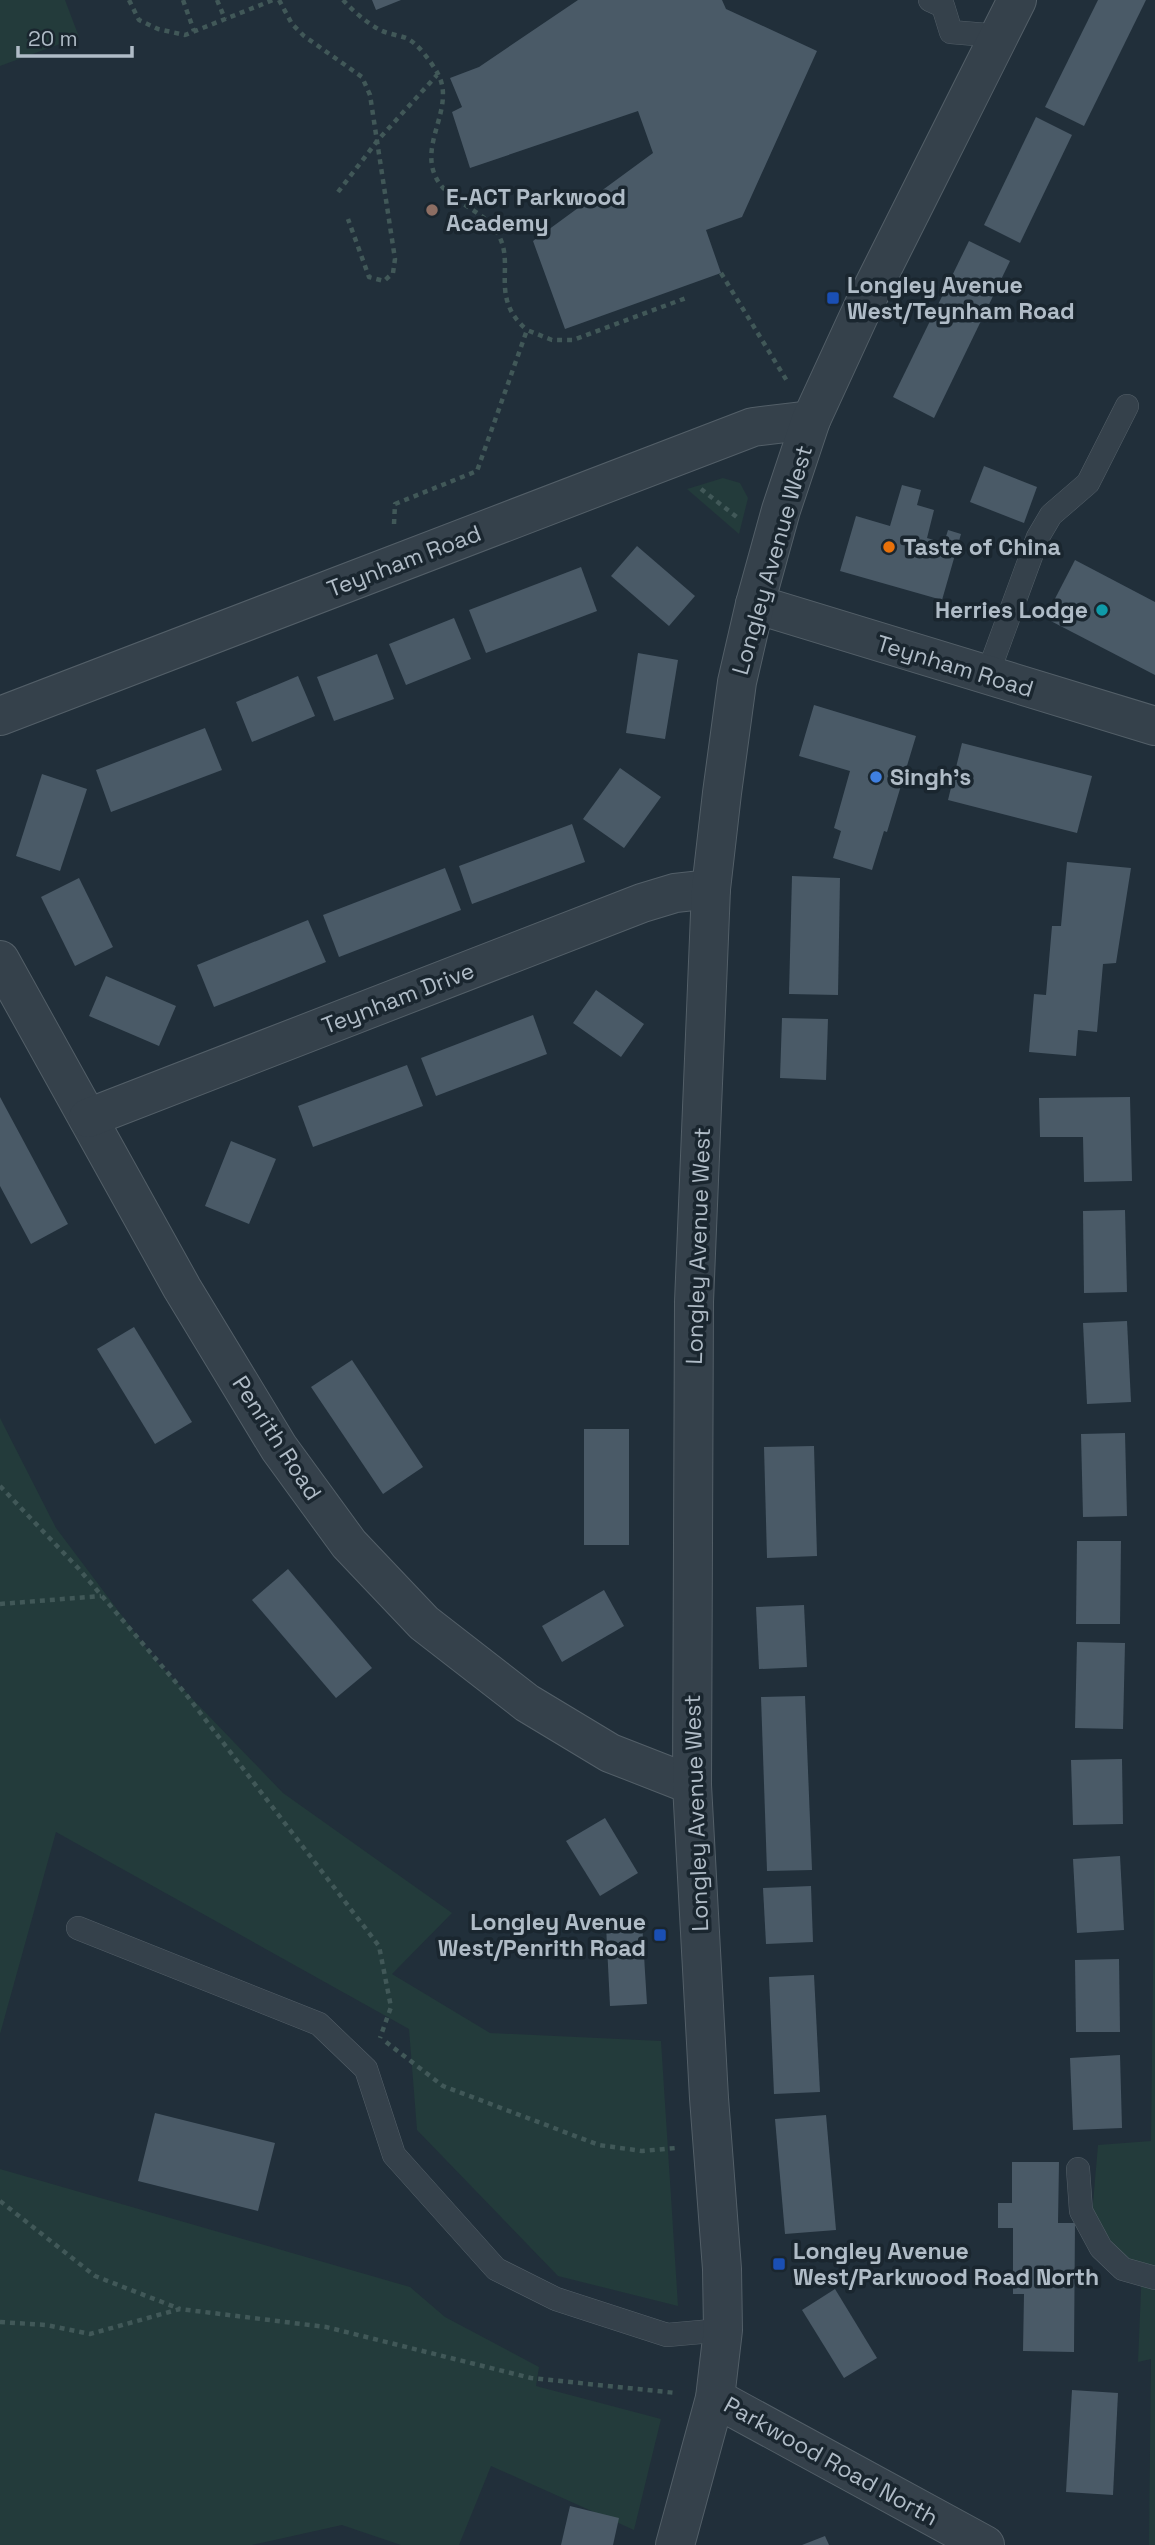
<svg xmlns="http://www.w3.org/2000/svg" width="1155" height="2545" font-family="'Space Grotesk',sans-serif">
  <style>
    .green { fill: #233b3b }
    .building { fill: #4a5a67 }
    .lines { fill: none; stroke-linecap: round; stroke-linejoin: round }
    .lane-casing { stroke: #535f68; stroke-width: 24 }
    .street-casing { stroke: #535f68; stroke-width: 40 }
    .path { stroke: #415858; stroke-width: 4.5; stroke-dasharray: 5 5; stroke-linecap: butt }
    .lane { stroke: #35414b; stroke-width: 23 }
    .street { stroke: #35414b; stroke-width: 38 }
    .education-dot { fill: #8d6e63; stroke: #1a262f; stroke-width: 2.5 }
    .transit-dot { fill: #1a4fb4; stroke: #1a262f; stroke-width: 2.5 }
    .food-dot { fill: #e8710a; stroke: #1a262f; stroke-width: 2.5 }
    .culture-dot { fill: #0f9aa8; stroke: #1a262f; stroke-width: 2.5 }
    .shop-dot { fill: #3f7fe0; stroke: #1a262f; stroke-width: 2.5 }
    .labels { text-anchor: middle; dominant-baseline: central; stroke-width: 7; stroke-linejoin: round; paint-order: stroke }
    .poi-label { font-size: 23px; font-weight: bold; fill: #b0bcc7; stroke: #1a262f; text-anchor: start }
    .street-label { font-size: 23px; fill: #b0bcc7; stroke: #1a262f }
  </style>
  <rect width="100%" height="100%" fill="#212f3a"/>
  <g class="green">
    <polygon points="0,0 65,0 79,37 0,66"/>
    <polygon points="723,478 740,483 748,498 739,534 687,489"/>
    <polygon points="0,1418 56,1528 156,1661 283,1793 452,1913 392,1974 490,2033 661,2041 678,2306 558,2276 417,2130 409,2029 56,1832 0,2034"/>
    <polygon points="1155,1807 1155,2545 1149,2545 1151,2359 1138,2362 1142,2267 1126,2261 1092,2215 1098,2145 1151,2141"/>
    <polygon points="0,2169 410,2287 445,2317 539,2367 536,2386 661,2419 634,2530 491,2466 459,2545 401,2545 342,2525 252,2545 0,2545"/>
  </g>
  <g class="building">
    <polygon points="372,0 401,0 376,10"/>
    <polygon points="578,0 722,0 726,9 817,51 742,217 706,230 721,273 565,329 533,241 653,153 638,111 470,168 452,112 462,107 450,78 479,67"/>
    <polygon points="1098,0 1146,0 1084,126 1045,107"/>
    <polygon points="1036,117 1072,135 1020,243 984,225"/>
    <polygon points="969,241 1010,261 934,418 893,397"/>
    <polygon points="984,466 1037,487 1024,523 970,502"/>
    <polygon points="902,485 921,490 917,505 934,510 927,538 944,543 948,530 961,534 942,600 840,571 856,516 890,526"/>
    <polygon points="637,546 695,596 669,626 611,576"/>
    <polygon points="1075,560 1155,602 1155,675 1045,618"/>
    <polygon points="581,567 597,611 486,653 469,610"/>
    <polygon points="454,618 471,659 406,685 389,644"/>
    <polygon points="638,653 678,660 665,739 626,733"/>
    <polygon points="377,654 394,699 334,721 317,677"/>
    <polygon points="298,676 315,716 252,742 236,702"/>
    <polygon points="814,705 916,736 887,832 884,831 872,870 833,858 841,831 834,828 850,771 799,756"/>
    <polygon points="205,728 222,770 111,812 96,770"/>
    <polygon points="962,743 1092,776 1077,833 948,800"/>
    <polygon points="620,768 661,797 624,848 583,819"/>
    <polygon points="42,774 87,789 60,871 16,856"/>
    <polygon points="572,824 585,862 472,904 459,866"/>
    <polygon points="1067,862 1131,868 1116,963 1103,964 1097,1032 1078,1030 1076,1056 1029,1052 1034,994 1046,995 1052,926 1061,926"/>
    <polygon points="445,868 461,910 339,957 323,915"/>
    <polygon points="792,876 840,878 838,995 789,994"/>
    <polygon points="79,878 113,947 75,966 41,897"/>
    <polygon points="308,920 326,962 214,1007 197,965"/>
    <polygon points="106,976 176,1006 159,1046 89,1016"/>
    <polygon points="596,990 644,1024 621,1057 573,1023"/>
    <polygon points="533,1015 547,1054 436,1096 421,1058"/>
    <polygon points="782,1018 828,1019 826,1080 780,1078"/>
    <polygon points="407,1065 423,1106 313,1147 298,1106"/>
    <polygon points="0,1097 68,1224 31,1244 0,1186"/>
    <polygon points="1130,1097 1132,1181 1084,1182 1083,1137 1040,1137 1039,1098"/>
    <polygon points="231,1141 276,1159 249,1224 205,1206"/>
    <polygon points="1125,1210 1127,1292 1084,1293 1083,1211"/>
    <polygon points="1127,1321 1131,1402 1087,1404 1083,1323"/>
    <polygon points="134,1327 192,1422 155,1444 97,1349"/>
    <polygon points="352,1360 423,1467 383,1494 311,1387"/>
    <rect x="584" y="1429" width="45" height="116"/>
    <polygon points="1125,1433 1127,1516 1083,1517 1081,1434"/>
    <polygon points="814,1446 817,1556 767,1558 764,1447"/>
    <polygon points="1077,1541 1121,1541 1120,1624 1076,1624"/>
    <polygon points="288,1569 372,1668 336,1698 252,1600"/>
    <polygon points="604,1590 624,1626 562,1662 542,1626"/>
    <polygon points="804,1605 807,1667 759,1669 756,1607"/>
    <polygon points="1077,1642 1125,1643 1123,1729 1075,1728"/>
    <polygon points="805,1696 812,1870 767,1871 761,1697"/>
    <polygon points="1122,1759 1123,1824 1073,1825 1071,1760"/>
    <polygon points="605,1818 638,1873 600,1896 566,1841"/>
    <polygon points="1120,1856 1124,1930 1077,1933 1073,1859"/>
    <polygon points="811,1886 813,1942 766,1944 763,1888"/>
    <polygon points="642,1923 647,2004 610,2006 606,1925"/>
    <polygon points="1119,1959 1120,2032 1076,2032 1075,1960"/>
    <polygon points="814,1975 820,2092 774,2094 769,1977"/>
    <polygon points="1120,2055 1122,2128 1073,2130 1070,2058"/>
    <polygon points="155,2113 275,2143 258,2211 138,2181"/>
    <polygon points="826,2115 836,2230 785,2234 775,2119"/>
    <polygon points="1012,2162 1059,2162 1058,2223 1075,2223 1074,2352 1023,2351 1024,2294 1013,2294 1013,2228 998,2228 998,2203 1012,2203"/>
    <polygon points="835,2289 877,2358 844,2378 802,2310"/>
    <polygon points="1072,2390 1118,2393 1113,2495 1066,2492"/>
    <polygon points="570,2506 619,2518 613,2545 561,2545"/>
    <polygon points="825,2536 829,2545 802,2545"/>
  </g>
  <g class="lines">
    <defs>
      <g id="lane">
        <polyline points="930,0 943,6 951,32 999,36"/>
        <polyline points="987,676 1038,537 1051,515 1088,483 1127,406"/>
        <polyline points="78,1928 319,2024 366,2069 394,2155 496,2269 556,2299 667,2335 723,2330"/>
        <polyline points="1078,2169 1081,2211 1101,2248 1123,2269 1155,2278"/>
      </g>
      <g id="street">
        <polyline points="755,604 1155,726"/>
        <polyline points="0,716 753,427 811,420"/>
        <polyline points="0,960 182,1288 279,1448 349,1544 424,1623 527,1703 610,1753 692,1785"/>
        <polyline points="88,1118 642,903 675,893 711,889"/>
        <polyline points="715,2398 985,2545"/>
        <polyline points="675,2545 715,2398 723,2330 722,2269 709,2098 692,1785 694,1302 711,889 722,793 737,682 755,604 781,510 811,420 863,307 1017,0"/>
      </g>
    </defs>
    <use href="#lane" class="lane-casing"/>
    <use href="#street" class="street-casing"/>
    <g class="path">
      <polyline points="129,0 139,20 158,29 185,35 273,0"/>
      <polyline points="183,0 194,31"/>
      <polyline points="217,0 225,19"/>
      <polyline points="279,0 292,24 304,36 362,77 370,95 395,259 393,273 384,281 369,277 348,219"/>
      <path d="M 343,0 C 353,11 367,23 380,30 C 388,34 398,35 406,38 C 417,42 432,63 438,74 C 455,106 422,140 434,173 C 444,201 480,207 496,231 C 518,263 487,296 527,330"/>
      <polyline points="338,192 378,140 437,75"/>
      <polyline points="721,273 787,381"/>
      <polyline points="701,489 738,518"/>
      <polyline points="394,524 395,504 477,471 527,330 552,340 573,340 686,298"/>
      <polyline points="0,1486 78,1568 185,1693 379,1946 391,2007 380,2038"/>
      <polyline points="0,1604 101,1596"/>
      <polyline points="386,2042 443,2086 599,2145 642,2151 676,2148"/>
      <polyline points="0,2201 95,2276 180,2309"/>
      <polyline points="0,2322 46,2325 90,2334 180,2309 326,2327 531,2378 676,2393"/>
    </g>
    <use href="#lane" class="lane"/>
    <use href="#street" class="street"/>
  </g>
  <circle class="education-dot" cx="432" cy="210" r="7"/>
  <g class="transit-dot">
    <rect x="826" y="291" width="14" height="14" rx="3.5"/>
    <rect x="653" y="1928" width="14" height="14" rx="3.5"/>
    <rect x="772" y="2257" width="14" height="14" rx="3.5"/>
  </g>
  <circle class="food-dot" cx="889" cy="547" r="7"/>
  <circle class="culture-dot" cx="1102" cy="610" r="7"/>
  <circle class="shop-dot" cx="876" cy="777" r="7"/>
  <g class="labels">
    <g class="poi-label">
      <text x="446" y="197">E-ACT Parkwood<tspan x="446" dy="26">Academy</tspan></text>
      <text x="847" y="285">Longley Avenue<tspan x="847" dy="26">West/Teynham Road</tspan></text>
      <text x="903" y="547">Taste of China</text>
      <text x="1088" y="610" text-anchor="end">Herries Lodge</text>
      <text x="890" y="777">Singh's</text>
      <text x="646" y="1922" text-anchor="end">Longley Avenue<tspan x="646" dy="26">West/Penrith Road</tspan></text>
      <text x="793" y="2251">Longley Avenue<tspan x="793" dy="26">West/Parkwood Road North</tspan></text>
    </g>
    <g class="street-label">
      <text transform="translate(772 560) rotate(-74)">Longley Avenue West</text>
      <text transform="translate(404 561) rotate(-21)">Teynham Road</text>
      <text transform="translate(955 666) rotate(17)">Teynham Road</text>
      <text transform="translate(398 998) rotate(-21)">Teynham Drive</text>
      <text transform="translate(698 1246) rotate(-88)">Longley Avenue West</text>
      <text transform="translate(277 1438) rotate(57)">Penrith Road</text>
      <text transform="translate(696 1813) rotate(-92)">Longley Avenue West</text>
      <text transform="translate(831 2461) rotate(29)">Parkwood Road North</text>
    </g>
  </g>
  <path d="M18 46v10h114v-10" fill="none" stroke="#b0bcc7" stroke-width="3.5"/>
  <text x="28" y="46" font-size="21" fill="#b0bcc7" stroke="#1a262f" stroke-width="5" paint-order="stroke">20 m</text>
</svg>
